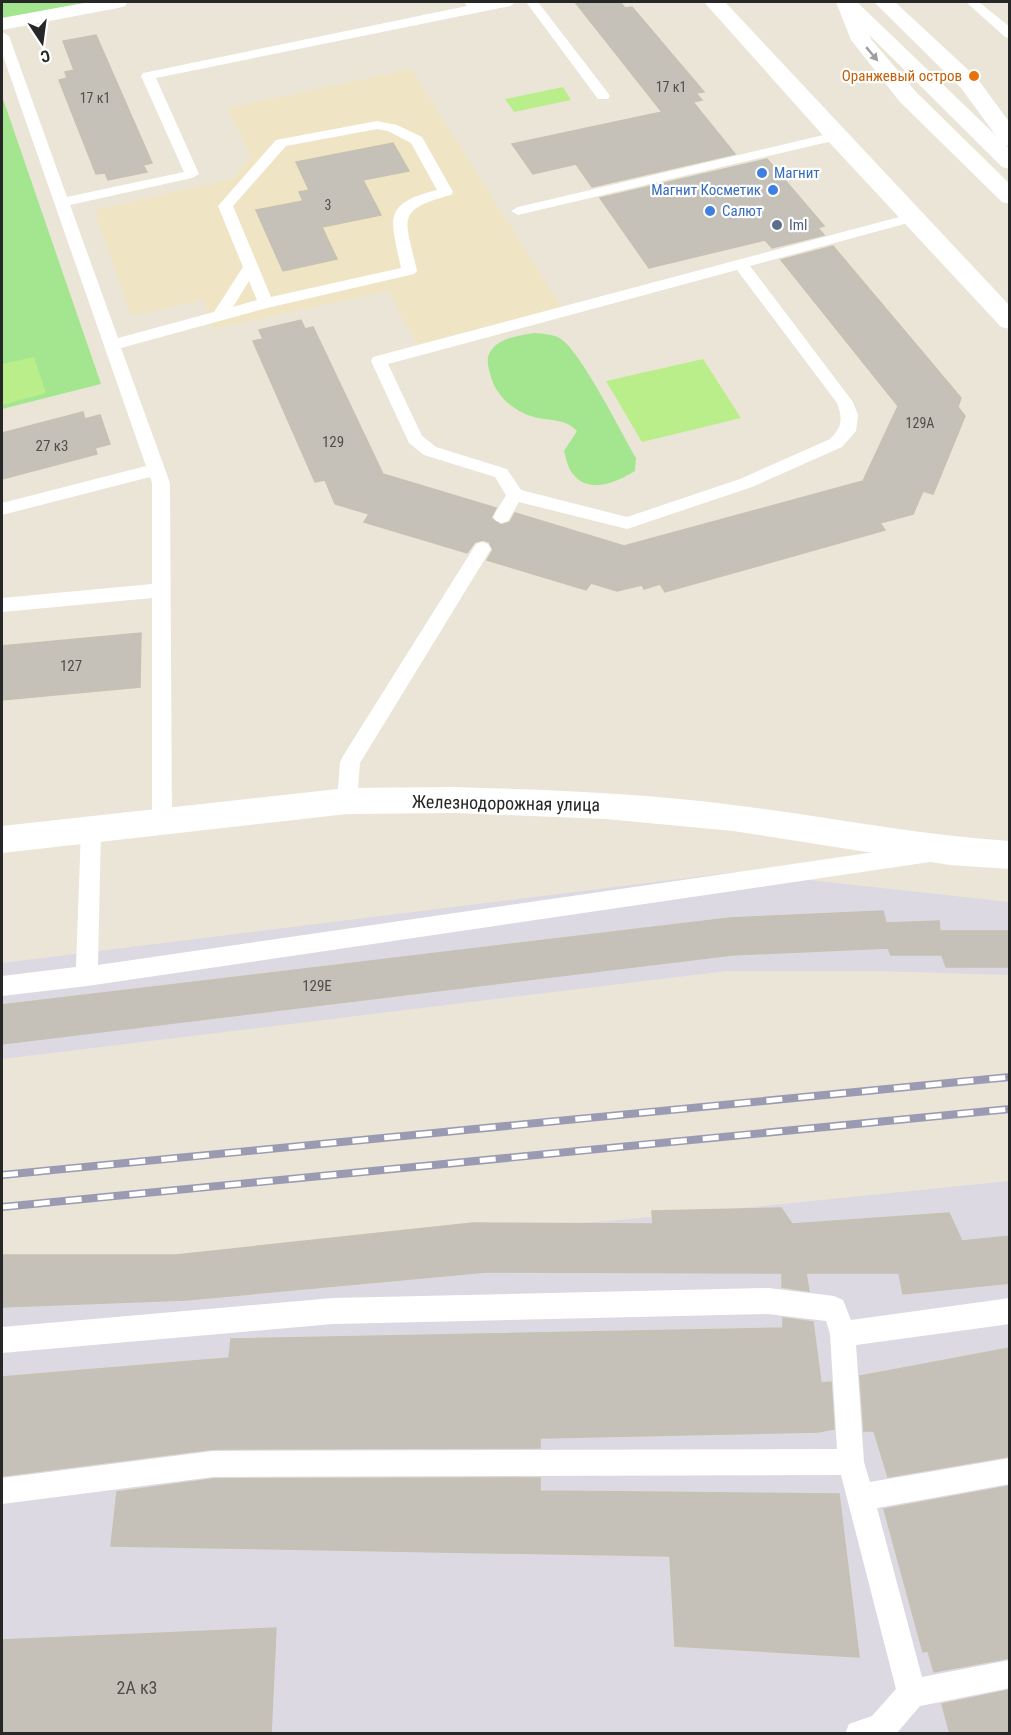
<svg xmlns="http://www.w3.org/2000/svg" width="1011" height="1735" font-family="'Roboto Condensed',sans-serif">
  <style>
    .industrial { fill: #ddd9e3 }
    .education { fill: #efe5c5 }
    .green { fill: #a4e690 }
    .pitch { fill: #baee8a }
    .building { fill: #c6c1b8; stroke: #c6c1b2; stroke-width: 1.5 }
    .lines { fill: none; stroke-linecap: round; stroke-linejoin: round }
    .service { fill: #fff; fill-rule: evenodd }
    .minor { fill: #fff; fill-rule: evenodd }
    .tertiary { fill: #fff; fill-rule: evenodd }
    .secondary { fill: #fff; fill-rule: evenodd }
    .rail-casing { stroke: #9a9bb3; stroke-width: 8 }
    .rail { stroke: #fff; stroke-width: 5; stroke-dasharray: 16; stroke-linecap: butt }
    .oneway { fill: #9e9e9e }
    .food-dot { fill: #e8710a; stroke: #fff; stroke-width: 2 }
    .shop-dot { fill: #3f7fe0; stroke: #fff; stroke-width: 2 }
    .service-dot { fill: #5c6f8a; stroke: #fff; stroke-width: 2 }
    .labels { text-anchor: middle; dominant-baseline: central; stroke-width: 4.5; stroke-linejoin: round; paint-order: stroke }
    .far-number-label { font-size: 14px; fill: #4f4e4b }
    .far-food-label { font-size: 15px; fill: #c56008; stroke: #fff; text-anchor: end }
    .far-shop-label { font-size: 15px; fill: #366cbe; stroke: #fff; text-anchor: start }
    .far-service-label { font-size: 15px; fill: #4e5e75; stroke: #fff; text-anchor: start }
    .number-label { font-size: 15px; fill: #4f4e4b }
    .street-label { font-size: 18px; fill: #272727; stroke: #fff }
    .near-number-label { font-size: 18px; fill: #4f4e4b }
  </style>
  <rect width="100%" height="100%" fill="#ebe5d7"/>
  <g class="industrial">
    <polygon points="736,872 1009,902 1009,975 876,971 727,971 2,1059 2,963"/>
    <polygon points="1009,1181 1009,1733 2,1733 2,1273 652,1217"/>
  </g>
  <polygon class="education" points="411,69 563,309 416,344 388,291 213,329 203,300 131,316 94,210 232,179 251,156 227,108"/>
  <g class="green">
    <polygon points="2,2 95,2 2,19"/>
    <polygon points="2,96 101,384 2,409"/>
    <path d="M 534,333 C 544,334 553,334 561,339 C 581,352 622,434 636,458 L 635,471 C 617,482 589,495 573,474 C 568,469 566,458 564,451 L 577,431 C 565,419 554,421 538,418 C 517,414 497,398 491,377 C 489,370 486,361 489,354 C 497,337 519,336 534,333 Z"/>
  </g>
  <g class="pitch">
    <polygon points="563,87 571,100 514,112 505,99"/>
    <polygon points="34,357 46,393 2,405 2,364"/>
    <polygon points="703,359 741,418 642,442 606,381"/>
  </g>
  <g class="building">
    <polygon points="575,2 620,2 625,8 632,7 704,92 696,93 702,100 693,102 735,154 592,187 576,164 533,174 512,144 662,112"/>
    <polygon points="96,35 152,163 143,165 147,172 108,180 105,173 96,174 59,80 67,78 65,72 74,70 63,41"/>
    <polygon points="393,143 409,171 363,180 381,215 322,227 337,259 283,271 256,210 303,201 299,192 309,190 296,162"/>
    <polygon points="767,159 824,226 818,228 824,235 772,248 765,240 649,268 600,198"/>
    <polygon points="833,246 961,398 958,407 965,416 933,494 923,491 913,514 880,523 885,530 665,592 660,584 644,589 642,585 617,591 591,583 586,590 487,560 493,550 489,542 483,540 475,542 467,553 364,522 369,514 335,504 325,480 315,482 253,341 263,339 259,330 301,320 305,329 313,327 383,474 496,508 491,518 501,525 510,522 515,513 624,546 863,481 898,406 781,260"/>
    <polygon points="83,412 85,419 100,415 110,444 95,448 97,454 2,479 2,433"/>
    <polygon points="141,633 140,687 2,700 2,646"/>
    <polygon points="883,911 886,923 939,921 940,931 1010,931 1010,967 946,967 942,955 891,955 888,948 732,955 2,1044 2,1005 730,918"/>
    <polygon points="781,1208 792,1224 949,1213 962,1241 1010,1236 1010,1283 903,1294 899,1273 806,1273 809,1291 782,1287 782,1273 486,1272 185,1300 2,1307 2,1255 176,1255 473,1223 653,1224 652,1211"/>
    <polygon points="783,1318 813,1322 821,1383 831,1382 834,1429 818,1432 540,1438 540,1448 213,1449 2,1476 2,1377 229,1358 231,1339 783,1328"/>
    <polygon points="1010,1348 1010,1456 888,1477 874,1431 864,1431 860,1376"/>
    <polygon points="540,1478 540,1491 839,1494 859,1657 675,1646 670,1556 111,1546 117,1492 213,1479"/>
    <polygon points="1010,1486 1010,1658 934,1672 928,1651 923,1652 884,1509"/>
    <polygon points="276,1628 271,1734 2,1734 2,1640"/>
    <polygon points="1010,1690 1010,1734 950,1734 942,1704"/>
  </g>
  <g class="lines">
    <g class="service">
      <path d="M 464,2 L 516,2 L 510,6 L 156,78 L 199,174 L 192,178 L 70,205 L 118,338 L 214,312 L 243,267 L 218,206 L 276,140 L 377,121 L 397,125 L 422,137 L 453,192 L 451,195 C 393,210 406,220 417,271 L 414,274 L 267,308 L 121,348 L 170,483 L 172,824 L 169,830 L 162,833 L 155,830 L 152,824 L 152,598 L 2,612 L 2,598 L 152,584 L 152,483 L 150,477 L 2,515 L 2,503 L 146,466 L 2,53 L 2,32 L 9,36 L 67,197 L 184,172 L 141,76 L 143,73 L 467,6 ZM 377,129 L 388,131 L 411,143 L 437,190 C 381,204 391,219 401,268 L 271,297 L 233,206 L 286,146 ZM 249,281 L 257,300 L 233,307 Z"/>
      <polygon points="526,2 538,2 608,93 610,96 608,99 598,99"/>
      <polygon points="966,2 979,2 1010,27 1010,38 1005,37"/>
      <polygon points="836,132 841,133 843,136 841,139 518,215 511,211 518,207"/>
      <path d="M 914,213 L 921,217 L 919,220 L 750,266 L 853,402 L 858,415 L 856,431 L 842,447 L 752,487 L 633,527 L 627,529 L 519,502 L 508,521 L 502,523 L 496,521 L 493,517 L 506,495 L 495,477 L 424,455 L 409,443 L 371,361 L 373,357 ZM 737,270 L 837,403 C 843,419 842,427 830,439 L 740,479 L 627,517 L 521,490 L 507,469 L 436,447 L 422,436 L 388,364 Z"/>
      <polygon points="482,542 488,544 491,549 360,763 357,801 354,807 347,809 340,807 337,801 340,762 343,756 476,544"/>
      <polygon points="91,820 98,823 101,829 98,965 930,844 937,847 940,853 937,859 930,862 87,986 2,996 2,976 76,967 81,829 84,823"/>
      <polygon points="768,1288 834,1296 843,1300 851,1320 1010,1298 1010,1324 856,1345 864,1462 870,1482 1010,1458 1010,1484 877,1508 922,1677 1010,1660 1010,1688 920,1706 896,1734 845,1734 849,1724 872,1716 896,1689 841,1475 213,1477 2,1504 2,1478 213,1451 837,1449 830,1334 826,1321 768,1314 333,1324 2,1353 2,1327 333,1298"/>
    </g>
    <g class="minor">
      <polygon points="89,2 128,2 125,6 118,8 2,30 2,18"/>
      <polygon points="836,2 857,2 1010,149 1010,169 1002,167"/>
    </g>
    <g class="tertiary">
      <polygon points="704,2 725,2 1010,306 1010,329 1001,327 828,141"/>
      <path d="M 455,787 C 548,790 641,793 733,805 C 826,816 916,835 1010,841 L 1010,869 L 950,865 L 733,831 L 606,819 L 455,813 L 347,814 L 2,853 L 2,826 L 347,788 Z"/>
    </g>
    <g class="secondary">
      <polygon points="836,2 856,2 871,39 916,92 1010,184 1010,204 1002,202 900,102 851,40"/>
      <polygon points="874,2 895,2 977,78 1010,123 1010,146 1002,144 961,88"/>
    </g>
    <defs>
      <g id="rail">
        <polyline points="2,1175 1010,1077"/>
        <polyline points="2,1207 1010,1109"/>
      </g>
    </defs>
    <use href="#rail" class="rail-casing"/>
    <use href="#rail" class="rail"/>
  </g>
  <defs><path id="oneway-solid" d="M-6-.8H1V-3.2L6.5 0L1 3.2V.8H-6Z" transform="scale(1.5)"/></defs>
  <use class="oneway" href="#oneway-solid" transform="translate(872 54) rotate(50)"/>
  <circle class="food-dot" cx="974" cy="76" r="6"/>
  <g class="shop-dot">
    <circle cx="762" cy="173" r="6"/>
    <circle cx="773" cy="190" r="6"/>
    <circle cx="710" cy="211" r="6"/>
  </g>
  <circle class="service-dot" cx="777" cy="225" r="6"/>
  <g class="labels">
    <g class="far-number-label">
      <text x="671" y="87">17 к1</text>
      <text x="95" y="98">17 к1</text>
      <text x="328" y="205">3</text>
      <text x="920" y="423">129А</text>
    </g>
    <g class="far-food-label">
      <text x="962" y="76">Оранжевый остров</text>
    </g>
    <g class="far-shop-label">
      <text x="774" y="173">Магнит</text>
      <text x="761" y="190" text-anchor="end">Магнит Косметик</text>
      <text x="722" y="211">Салют</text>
    </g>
    <g class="far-service-label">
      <text x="789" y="225">Iml</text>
    </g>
    <g class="number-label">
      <text x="333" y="442">129</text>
      <text x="52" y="446">27 к3</text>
      <text x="71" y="666">127</text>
      <text x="317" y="986">129Е</text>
    </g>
    <g class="street-label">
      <text transform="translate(506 803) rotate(1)">Железнодорожная улица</text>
    </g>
    <g class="near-number-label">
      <text x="137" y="1687">2А к3</text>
    </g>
  </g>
  <rect width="1011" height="1735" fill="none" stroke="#272727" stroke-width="6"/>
  <g transform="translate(42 42) rotate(167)" stroke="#ffffff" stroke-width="4.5" paint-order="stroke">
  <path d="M0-4.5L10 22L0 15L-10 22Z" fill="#272727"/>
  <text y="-9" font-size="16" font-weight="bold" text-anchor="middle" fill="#272727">С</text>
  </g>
</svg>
